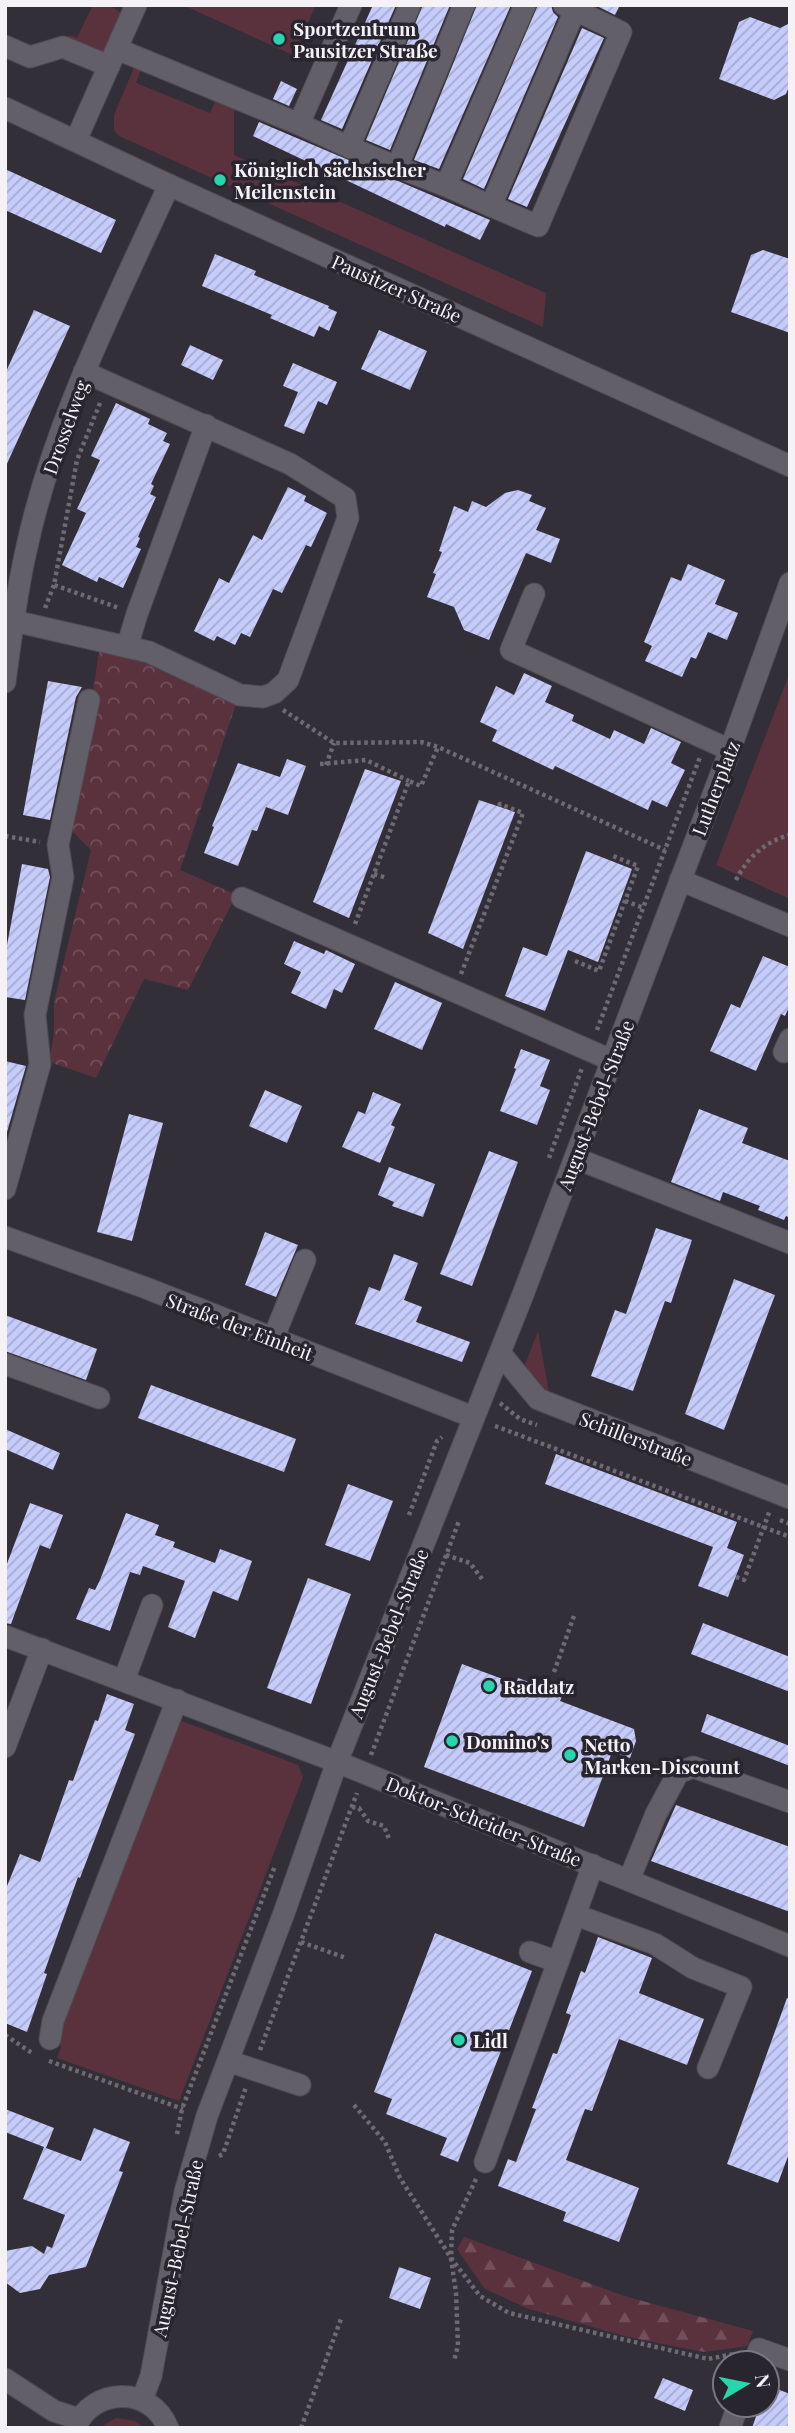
<svg xmlns="http://www.w3.org/2000/svg" width="795" height="2433" font-family="'Playfair Display',serif">
  <style>
    .grass { fill: #5a323e }
    .forest { fill: url(#forest-firs) }
    .park { fill: url(#park-crowns) }
    .building { fill: url(#building-hatch) }
    .lines { fill: none; stroke-linecap: round; stroke-linejoin: round }
    .minor-casing { stroke: #4f4b53; stroke-width: 23 }
    .path { stroke: #6e6a72; stroke-width: 4.5; stroke-dasharray: 3.5 3.5; stroke-linecap: butt }
    .minor { stroke: #635f69; stroke-width: 21 }
    .poi-dot { fill: #29d5ad; stroke: #29252e; stroke-width: 2.5 }
    .labels { text-anchor: middle; dominant-baseline: central; stroke-width: 7; stroke-linejoin: round; paint-order: stroke }
    .poi-label { font-size: 19px; font-weight: bold; fill: #f4f1f7; stroke: #29252e; text-anchor: start }
    .street-label { font-size: 19px; fill: #f4f1f7; stroke: #29252e }
  </style>
  <defs>
    <pattern id="forest-firs" width="22" height="20" patternUnits="userSpaceOnUse" patternTransform="scale(1.75)"><rect width="22" height="20" fill="#5a323e"/><path d="M5 1l3.5 6h-7zM16 11l3.5 6h-7z" fill="#72505b"/></pattern>
    <pattern id="park-crowns" width="20" height="18" patternUnits="userSpaceOnUse" patternTransform="scale(1.75)"><rect width="20" height="18" fill="#5a323e"/><path d="M2 6a3 3 0 1 1 6 0M12 15a3 3 0 1 1 6 0" fill="none" stroke="#72505b"/></pattern>
    <pattern id="building-hatch" width="6" height="6" patternUnits="userSpaceOnUse" patternTransform="scale(1.75)"><rect width="6" height="6" fill="#c5cbfb"/><path d="M-1 1l2-2M0 6l6-6M5 7l2-2" fill="none" stroke="#a6aacf"/></pattern>
  </defs>
  <rect width="100%" height="100%" fill="#332f38"/>
  <g class="grass">
    <polygon points="93,5 109,5 124,15 108,51 97,51 68,37 70,35 77,38"/>
    <polygon points="183,5 316,5 293,55"/>
    <polygon points="136,63 142,66 136,83 210,113 217,97 234,108 234,155 546,293 543,327 119,136 114,130 114,115"/>
    <polygon points="790,672 790,899 716,865"/>
    <polygon points="538,1331 549,1393 536,1384 524,1367"/>
    <polygon points="179,1720 298,1765 303,1777 179,2101 57,2058 61,2048 59,2031"/>
    <polygon points="116,2418 135,2421 144,2428 99,2428"/>
  </g>
  <polygon class="forest" points="464,2237 624,2296 753,2331 747,2346 704,2352 628,2337 529,2309 485,2289 457,2249"/>
  <polygon class="park" points="100,645 141,654 237,701 180,870 232,893 233,901 188,990 144,979 96,1078 49,1062 54,1034 54,1002 91,850 72,831"/>
  <g class="building">
    <polygon points="373,5 396,5 342,129 321,120"/>
    <polygon points="423,5 450,5 390,150 366,140"/>
    <polygon points="477,5 511,5 439,169 414,160"/>
    <polygon points="538,5 551,5 553,12 558,17 484,189 463,179"/>
    <polygon points="595,5 620,5 615,15"/>
    <polygon points="750,17 780,28 790,23 790,84 786,94 774,100 719,79 739,22"/>
    <polygon points="582,28 604,38 527,207 508,199"/>
    <polygon points="281,81 297,89 289,106 273,99"/>
    <polygon points="259,122 490,220 480,240 446,224 445,227 253,136"/>
    <polygon points="5,169 116,220 101,253 5,210"/>
    <polygon points="763,250 790,259 790,333 731,312 751,255"/>
    <polygon points="215,254 256,271 254,275 329,306 328,308 337,312 329,331 319,326 314,337 270,318 272,315 202,286"/>
    <polygon points="34,310 70,326 5,468 5,374"/>
    <polygon points="379,330 427,351 410,390 361,369"/>
    <polygon points="190,345 223,360 213,380 181,365"/>
    <polygon points="293,363 337,382 327,405 318,401 304,434 284,426 298,392 283,386"/>
    <polygon points="116,403 150,419 148,424 167,433 163,441 170,444 151,484 154,486 150,494 156,497 138,537 140,538 136,547 141,549 123,588 99,577 97,582 62,565 86,513 77,509 100,460 91,456"/>
    <polygon points="288,487 306,496 304,501 327,513 311,547 306,545 282,593 273,589 250,637 241,633 235,645 217,636 214,641 194,631 219,578 229,583 253,535 262,540"/>
    <polygon points="518,490 532,495 529,501 546,508 536,530 560,539 551,563 526,553 489,640 464,630 454,607 427,597 436,574 433,573 442,552 439,551 454,506 468,512 472,501 486,507 505,493"/>
    <polygon points="688,564 725,580 715,604 738,613 727,640 708,632 696,659 691,657 682,677 645,661 652,646 644,642 671,577 681,581"/>
    <polygon points="524,673 552,686 545,702 574,715 572,721 610,739 614,730 644,744 651,728 681,742 671,763 685,770 667,807 652,800 648,810 555,766 553,770 492,741 497,730 480,722 496,686 514,695"/>
    <polygon points="48,681 82,687 76,697 50,820 23,815"/>
    <polygon points="287,759 306,766 288,815 266,807 257,831 252,830 238,866 204,853 214,827 212,826 238,763 280,777"/>
    <polygon points="365,769 401,781 349,918 313,902"/>
    <polygon points="479,800 515,812 463,949 428,933"/>
    <polygon points="586,851 632,869 598,962 568,950 545,1011 505,996 523,947 547,956"/>
    <polygon points="22,864 48,869 50,877 25,1000 5,997 5,956"/>
    <polygon points="294,941 324,954 326,950 355,964 342,993 334,989 326,1009 291,993 301,972 284,964"/>
    <polygon points="763,956 790,967 790,1005 785,1016 781,1014 756,1071 710,1051 731,1004 740,1008"/>
    <polygon points="395,982 442,1003 422,1050 374,1029"/>
    <polygon points="521,1049 550,1060 540,1086 550,1090 537,1125 500,1111 516,1069 514,1068"/>
    <polygon points="5,1061 26,1066 5,1139"/>
    <polygon points="265,1090 302,1106 287,1143 249,1126"/>
    <polygon points="373,1092 401,1104 391,1125 395,1127 380,1163 342,1147 358,1111 365,1114"/>
    <polygon points="699,1109 748,1128 742,1143 790,1161 790,1218 786,1216 784,1220 758,1210 760,1206 723,1192 720,1201 671,1182"/>
    <polygon points="129,1114 163,1123 132,1241 97,1232"/>
    <polygon points="489,1151 518,1162 472,1286 440,1274"/>
    <polygon points="389,1167 435,1184 423,1217 392,1206 394,1202 378,1195"/>
    <polygon points="656,1228 692,1240 671,1303 665,1301 633,1391 591,1376 615,1310 626,1314"/>
    <polygon points="265,1232 298,1245 276,1297 245,1285"/>
    <polygon points="394,1254 418,1263 404,1300 422,1307 416,1322 470,1342 462,1362 355,1324 369,1287 380,1291"/>
    <polygon points="734,1279 775,1295 724,1430 685,1414"/>
    <polygon points="5,1315 97,1349 86,1380 5,1351"/>
    <polygon points="151,1385 296,1439 284,1472 138,1418"/>
    <polygon points="5,1429 60,1453 53,1470 5,1449"/>
    <polygon points="556,1454 737,1522 727,1548 744,1555 728,1597 698,1586 713,1547 545,1484"/>
    <polygon points="348,1484 393,1501 370,1561 325,1545"/>
    <polygon points="30,1503 63,1515 50,1549 40,1545 11,1624 5,1623 5,1569"/>
    <polygon points="126,1513 159,1525 155,1535 175,1542 173,1547 215,1563 220,1549 252,1561 238,1601 213,1591 195,1638 168,1627 185,1581 143,1566 140,1575 130,1572 110,1631 76,1619 89,1588 95,1590 100,1580"/>
    <polygon points="308,1578 351,1594 311,1704 267,1688"/>
    <polygon points="703,1623 790,1657 790,1692 691,1654"/>
    <polygon points="462,1664 516,1684 518,1678 545,1688 563,1694 560,1701 634,1729 636,1741 630,1758 612,1752 584,1827 424,1767"/>
    <polygon points="107,1694 134,1704 125,1730 135,1734 80,1878 78,1877 44,1973 47,1974 27,2032 5,2023 5,1891 20,1854 40,1862 69,1780 73,1781 95,1720 98,1721"/>
    <polygon points="707,1714 790,1746 790,1766 701,1732"/>
    <polygon points="676,1805 790,1847 790,1912 651,1861"/>
    <polygon points="435,1933 532,1971 458,2162 440,2155 447,2138 386,2114 392,2099 374,2092"/>
    <polygon points="598,1937 652,1958 639,1993 704,2019 687,2065 619,2039 592,2111 585,2109 566,2160 639,2188 619,2242 563,2221 566,2212 498,2186 508,2159 516,2162 536,2109 532,2108 553,2053 557,2054 571,2015 566,2013 581,1971 585,1973"/>
    <polygon points="787,1998 790,1999 790,2151 778,2183 727,2164"/>
    <polygon points="5,2109 54,2128 46,2148 81,2161 94,2128 130,2142 119,2171 123,2172 86,2267 49,2275 40,2289 20,2293 5,2282 5,2251 32,2246 44,2254 47,2246 52,2248 65,2215 23,2199 44,2147 5,2132"/>
    <polygon points="399,2267 431,2278 420,2309 389,2298"/>
    <polygon points="663,2378 693,2390 685,2411 654,2398"/>
    <polygon points="767,2385 790,2394 790,2428 752,2428 760,2405 767,2405"/>
  </g>
  <g class="lines">
    <defs>
      <g id="minor">
        <polyline points="5,46 30,57 63,47 109,66"/>
        <polyline points="117,49 299,124 351,5"/>
        <polyline points="5,108 169,185 790,466"/>
        <polyline points="299,124 349,147 410,5"/>
        <polyline points="76,140 136,5"/>
        <polyline points="349,147 397,167 464,5"/>
        <polyline points="397,167 446,186 525,5"/>
        <polyline points="446,186 491,206 575,10 564,5"/>
        <polyline points="491,206 538,226 621,32 575,10"/>
        <polyline points="534,594 511,650 730,750"/>
        <polyline points="14,621 149,652 240,695 263,697 274,693 288,680 348,518 345,498 290,464 84,372"/>
        <polyline points="127,647 137,614 206,425"/>
        <path d="M 5,682 C 11,638 16,594 26,551 C 53,423 115,304 169,185"/>
        <polyline points="680,880 790,926"/>
        <polyline points="242,898 611,1060"/>
        <polyline points="784,1052 790,1039"/>
        <polyline points="575,1158 790,1243"/>
        <polyline points="5,1189 40,1064 35,1015 63,877 58,845 89,700"/>
        <polyline points="5,1237 146,1288 473,1417"/>
        <polyline points="273,1339 305,1260"/>
        <polyline points="500,1353 538,1399 790,1498"/>
        <polyline points="5,1364 99,1398"/>
        <polyline points="5,1636 337,1762 790,1946"/>
        <polyline points="124,1680 152,1605"/>
        <polyline points="5,1747 42,1649"/>
        <polyline points="629,1880 656,1814 678,1773 693,1767 790,1802"/>
        <polyline points="576,1915 655,1944 693,1968 741,1987 708,2068"/>
        <polyline points="530,1952 558,1962 593,1865"/>
        <polyline points="50,2039 53,2021 177,1700"/>
        <polyline points="228,2061 300,2085"/>
        <polyline points="485,2162 558,1962"/>
        <polyline points="754,2363 759,2349 790,2360"/>
        <polyline points="5,2379 54,2411 79,2419"/>
        <polyline points="142,2400 151,2376 185,2192 207,2116 284,1913 337,1762 522,1297 730,750 790,583"/>
        <path d="M 75,2428 C 92,2387 151,2385 168,2428"/>
        <polyline points="730,2428 738,2405"/>
      </g>
    </defs>
    <use href="#minor" class="minor-casing"/>
    <g class="path">
      <polyline points="100,403 77,460 54,585 119,608"/>
      <polyline points="45,608 54,585"/>
      <polyline points="283,710 334,743 421,742 438,747 665,850"/>
      <polyline points="320,764 366,760 409,781"/>
      <polyline points="326,765 334,743"/>
      <polyline points="5,836 40,842"/>
      <polyline points="374,874 387,878"/>
      <path d="M 736,880 C 747,858 765,841 790,835"/>
      <polyline points="625,901 644,908"/>
      <polyline points="355,924 409,781 421,786 438,747"/>
      <polyline points="575,961 599,971 638,866 613,856"/>
      <polyline points="461,974 523,813 500,804 499,806"/>
      <polyline points="597,1030 700,757"/>
      <polyline points="549,1158 582,1068"/>
      <polyline points="500,1403 520,1419 537,1425"/>
      <polyline points="495,1426 790,1537"/>
      <polyline points="409,1515 437,1441 442,1437"/>
      <polyline points="780,1520 790,1524"/>
      <polyline points="446,1555 470,1563 482,1579"/>
      <polyline points="736,1577 744,1580 770,1510"/>
      <polyline points="554,1672 575,1613"/>
      <polyline points="371,1755 459,1521"/>
      <polyline points="352,1807 359,1808 368,1821 384,1826 389,1839"/>
      <polyline points="301,1942 346,1958"/>
      <polyline points="5,2035 32,2053"/>
      <polyline points="260,2050 357,1793"/>
      <polyline points="49,2061 183,2109"/>
      <polyline points="354,2105 385,2142 400,2178 451,2258 456,2293 458,2346 454,2361"/>
      <polyline points="177,2134 182,2109 275,1866"/>
      <polyline points="219,2156 223,2154 246,2087"/>
      <polyline points="476,2179 452,2230 451,2258 480,2296 509,2313 708,2359 734,2354"/>
      <polyline points="301,2428 341,2319"/>
    </g>
    <use href="#minor" class="minor"/>
  </g>
  <g class="poi-dot">
    <circle cx="279" cy="39" r="7"/>
    <circle cx="220" cy="180" r="7"/>
    <circle cx="489" cy="1686" r="7"/>
    <circle cx="452" cy="1741" r="7"/>
    <circle cx="570" cy="1755" r="7"/>
    <circle cx="459" cy="2040" r="7"/>
  </g>
  <g class="labels">
    <g class="poi-label">
      <text x="293" y="28">Sportzentrum<tspan x="293" dy="22">Pausitzer Straße</tspan></text>
      <text x="234" y="169">Königlich sächsischer<tspan x="234" dy="22">Meilenstein</tspan></text>
      <text x="503" y="1686">Raddatz</text>
      <text x="466" y="1741">Domino's</text>
      <text x="584" y="1744">Netto<tspan x="584" dy="22">Marken-Discount</tspan></text>
      <text x="473" y="2040">Lidl</text>
    </g>
    <g class="street-label">
      <text transform="translate(397 288) rotate(24)">Pausitzer Straße</text>
      <text transform="translate(65 427) rotate(-70)">Drosselweg</text>
      <text transform="translate(715 788) rotate(-69)">Lutherplatz</text>
      <text transform="translate(595 1105) rotate(-69)">August-Bebel-Straße</text>
      <text transform="translate(240 1326) rotate(21)">Straße der Einheit</text>
      <text transform="translate(636 1438) rotate(21)">Schillerstraße</text>
      <text transform="translate(388 1633) rotate(-68)">August-Bebel-Straße</text>
      <text transform="translate(484 1821) rotate(22)">Doktor-Scheider-Straße</text>
      <text transform="translate(177 2248) rotate(-78)">August-Bebel-Straße</text>
    </g>
  </g>
  <rect width="795" height="2433" fill="none" stroke="#f4f1f7" stroke-width="14"/>
  <g transform="translate(746 2384) rotate(80)"><circle r="33" fill="#29252e" stroke="#7a777e" stroke-width="2"/>
  <path d="M0-5L12 26L0 18L-12 26Z" fill="#29d5ad"/>
  <text y="-10" font-size="19" font-weight="bold" text-anchor="middle" fill="#f4f1f7">N</text>
  </g>
</svg>
